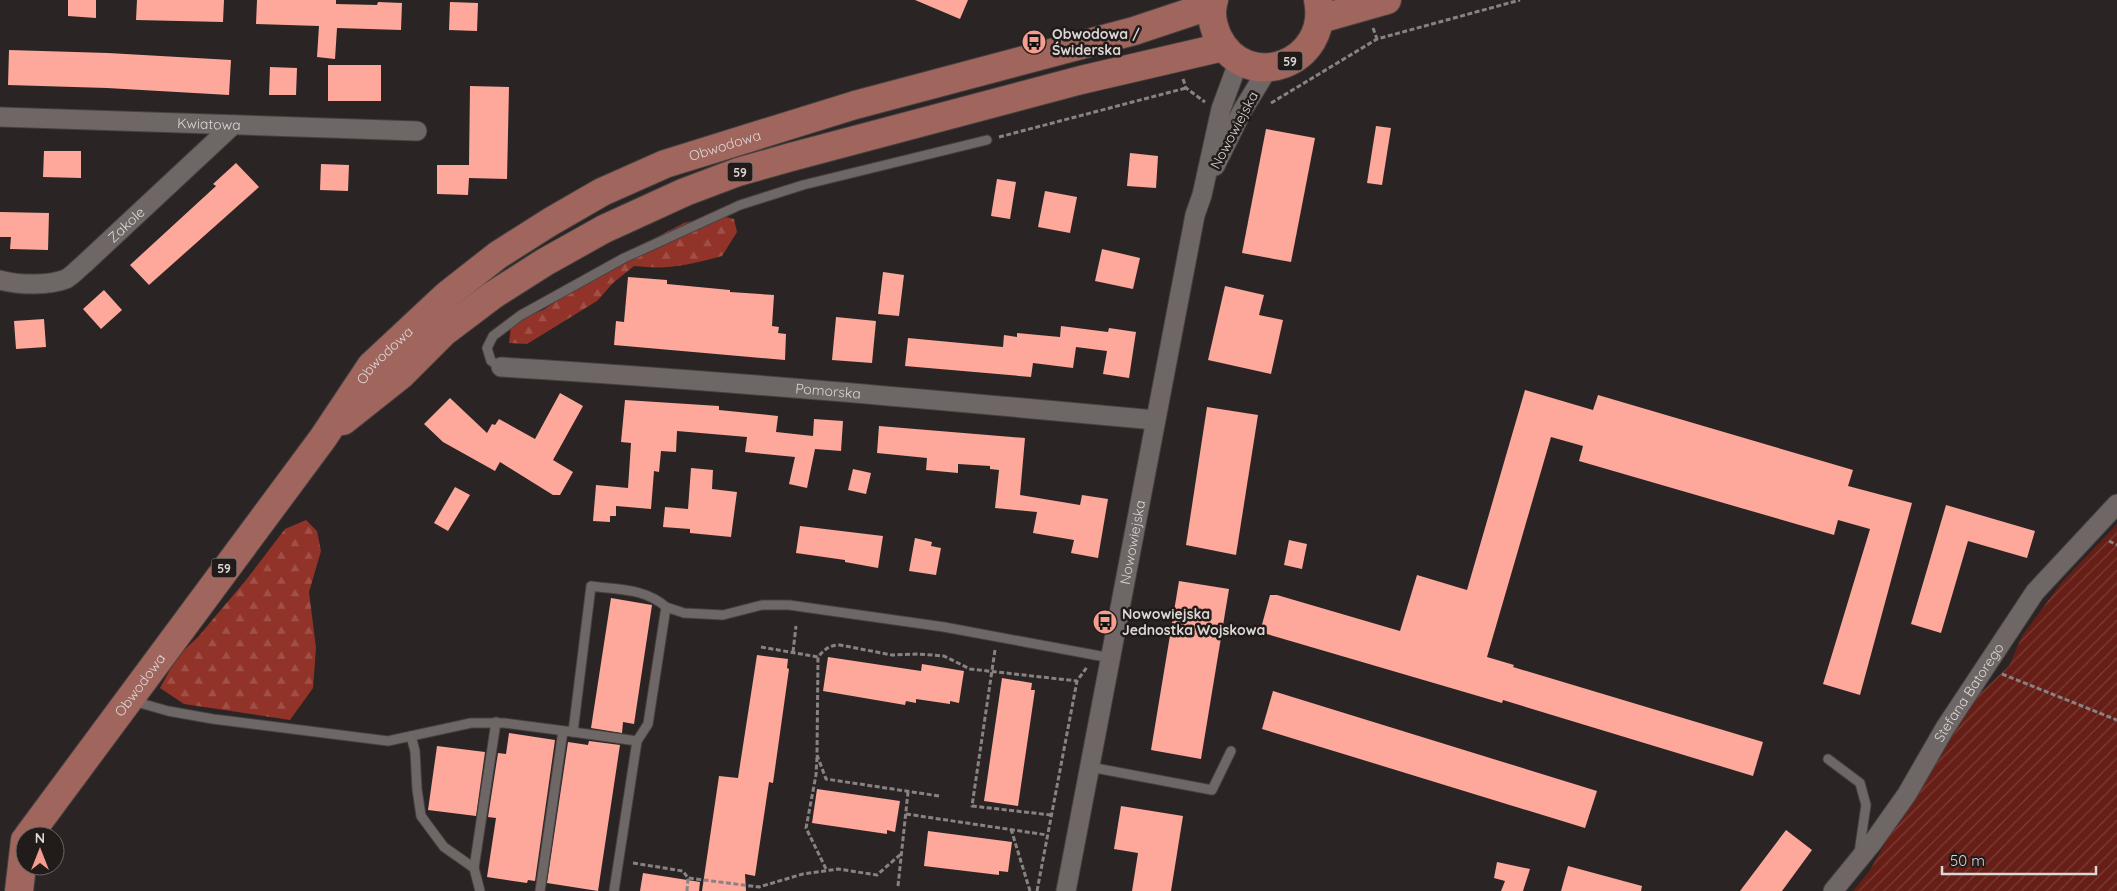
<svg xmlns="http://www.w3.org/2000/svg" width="2117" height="891" font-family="Quicksand,sans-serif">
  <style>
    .forest { fill: url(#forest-firs) }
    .garden { fill: url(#garden-furrows) }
    .building { fill: #fda89a }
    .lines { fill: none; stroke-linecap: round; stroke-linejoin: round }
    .service-casing { stroke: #474241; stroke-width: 11 }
    .minor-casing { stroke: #474241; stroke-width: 21 }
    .primary-casing { stroke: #474241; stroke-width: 30 }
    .path { stroke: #888382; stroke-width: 3; stroke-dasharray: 5 2.5; stroke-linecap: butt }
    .service { stroke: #6e6766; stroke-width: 9 }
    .minor { stroke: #6e6766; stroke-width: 19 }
    .primary { stroke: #a0655c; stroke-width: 28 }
    .labels { text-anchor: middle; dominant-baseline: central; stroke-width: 5; stroke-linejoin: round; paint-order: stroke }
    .shield { fill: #211b1a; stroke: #a39f9e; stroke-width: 1 }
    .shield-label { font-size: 12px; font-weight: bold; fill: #dbd7d6 }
    .poi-label { font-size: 14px; font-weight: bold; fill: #dbd7d6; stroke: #211b1a; text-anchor: start }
    .street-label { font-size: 14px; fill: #dbd7d6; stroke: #211b1a }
  </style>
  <defs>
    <pattern id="forest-firs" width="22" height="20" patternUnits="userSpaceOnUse" patternTransform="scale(1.25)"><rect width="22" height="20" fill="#913328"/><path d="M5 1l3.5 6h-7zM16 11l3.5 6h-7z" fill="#a05046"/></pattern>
    <pattern id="garden-furrows" width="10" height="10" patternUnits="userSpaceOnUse" patternTransform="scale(1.25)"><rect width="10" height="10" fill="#661e16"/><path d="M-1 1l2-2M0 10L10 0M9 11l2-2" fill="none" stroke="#7b3e37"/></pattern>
  </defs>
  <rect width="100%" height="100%" fill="#2a2524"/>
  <g class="forest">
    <path d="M 718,215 L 734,219 L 737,232 L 722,256 C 688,265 670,270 634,266 L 613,283 L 597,301 L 527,344 L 509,343 L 511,326 L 524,317 L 543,310 L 626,253 L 684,223 Z"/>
    <polygon points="306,520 317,531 321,551 309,592 316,648 313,688 290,720 184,704 160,688 177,657 198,637 246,580 285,529"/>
  </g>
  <polygon class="garden" points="2117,524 2117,891 1853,891 1870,870 1940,746 1971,702 2009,666 2022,636 2062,582"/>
  <g class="building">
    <polygon points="68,0 96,0 96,18 68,16"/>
    <polygon points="137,0 224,0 223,22 136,20"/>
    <polygon points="257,0 336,0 336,4 377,5 378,2 402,3 401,30 337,28 335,59 317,57 319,26 256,24"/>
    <polygon points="915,0 968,0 960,19"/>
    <polygon points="450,2 478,3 477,31 449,30"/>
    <polygon points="9,50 108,53 231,60 229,95 107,88 8,85"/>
    <rect x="328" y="65" width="53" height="36"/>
    <polygon points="270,67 297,68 296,95 269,95"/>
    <polygon points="470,86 509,87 507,179 469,178 468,195 437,194 437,165 469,165"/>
    <polygon points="1376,126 1391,128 1382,185 1367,183"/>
    <polygon points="1266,129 1315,138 1291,262 1242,253"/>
    <polygon points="44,151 81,151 81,178 43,177"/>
    <polygon points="1130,153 1158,156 1156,188 1127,186"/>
    <polygon points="236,163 259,187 149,285 130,265 216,186 213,184"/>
    <polygon points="321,164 349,165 348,191 320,190"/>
    <polygon points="997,179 1016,182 1010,219 991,216"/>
    <polygon points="1045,191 1077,197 1070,233 1038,227"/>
    <polygon points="0,212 49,213 48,250 10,249 11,237 0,237"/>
    <polygon points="1102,249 1140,258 1133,289 1095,281"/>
    <polygon points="883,272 904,275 899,316 878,314"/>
    <polygon points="628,277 667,280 667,284 730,290 730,292 774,295 772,326 779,327 778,333 786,334 785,360 614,345 616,321 624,322"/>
    <polygon points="1225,286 1264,295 1259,315 1283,320 1271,374 1208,360"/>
    <polygon points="104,290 122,310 101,329 83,309"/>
    <polygon points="836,317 876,321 872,363 832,360"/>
    <polygon points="44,319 46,347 16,349 14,321"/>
    <polygon points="1061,326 1108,332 1109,328 1136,332 1129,378 1103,374 1107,351 1076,347 1073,368 1033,363 1031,377 905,366 908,338 1003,347 1004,335 1017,337 1017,333 1060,337"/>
    <polygon points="1525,390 1593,410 1598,395 1853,470 1848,486 1912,503 1860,695 1823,684 1870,529 1838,520 1834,535 1579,461 1583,446 1551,437 1487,657 1514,665 1513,667 1763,742 1753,776 1503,700 1502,703 1260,632 1270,595 1277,595 1400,631 1417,575 1467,590"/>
    <polygon points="560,393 583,406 553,460 573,472 560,495 553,495 500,462 495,471 443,442 424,424 450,398 487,433 492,424 495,425 499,419 535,439"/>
    <polygon points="625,400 719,406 719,410 778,416 776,432 813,436 814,419 843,421 841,451 815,449 807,488 789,484 795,457 745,452 747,437 677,431 676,452 661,451 659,472 654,471 651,509 616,506 616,516 610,516 610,522 593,521 596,485 628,488 631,443 621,442"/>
    <polygon points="1207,407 1258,415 1236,555 1186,545"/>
    <polygon points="879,426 1025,438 1020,495 1080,505 1082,495 1108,499 1098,558 1071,553 1074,540 1033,533 1037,512 995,508 999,470 990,469 990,466 958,464 958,473 926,470 927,458 877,453"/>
    <polygon points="691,468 713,470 712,489 737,492 731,537 690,533 690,529 663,527 665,507 688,509"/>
    <polygon points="853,469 871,473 866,494 848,490"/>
    <polygon points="455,487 470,495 448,531 434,523"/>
    <polygon points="1946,505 2035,531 2027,558 1968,541 1941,633 1911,624"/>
    <polygon points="800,526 883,536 878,568 845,562 845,560 796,553"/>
    <polygon points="915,538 932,542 931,546 941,548 936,575 909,571"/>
    <polygon points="1289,540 1307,544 1302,569 1284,565"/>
    <polygon points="1179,581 1229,589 1201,759 1151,750"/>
    <polygon points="611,598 652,605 634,724 623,722 622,733 591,728"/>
    <polygon points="757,655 788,659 787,668 789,669 773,783 769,782 755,876 745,874 746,891 702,891 719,776 738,778"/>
    <polygon points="828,657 921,671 922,664 964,671 959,703 950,701 950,704 916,699 916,703 906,701 905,705 823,691"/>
    <polygon points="1002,678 1032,683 1031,690 1035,690 1018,806 984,801"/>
    <polygon points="1273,691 1597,791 1585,828 1262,729"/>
    <polygon points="509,733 555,740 535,881 528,880 527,883 487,877 496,818 488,817 498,753 506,754"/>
    <polygon points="589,741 620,745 598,891 547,883 568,742 588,745"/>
    <polygon points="437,746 485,752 476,816 428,810"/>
    <polygon points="817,789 900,801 895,832 887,830 887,834 812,823"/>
    <polygon points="1121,806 1183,816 1171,891 1132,891 1138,853 1114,849"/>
    <polygon points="1786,830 1812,850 1782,891 1740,891"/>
    <polygon points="928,831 1012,842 1008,872 999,871 999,875 924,866"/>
    <polygon points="1497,862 1530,869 1523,891 1501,891 1505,881 1494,878"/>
    <polygon points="1568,866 1642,886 1641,891 1561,891"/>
    <polygon points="643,873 700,882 699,891 640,891"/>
  </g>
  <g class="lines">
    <defs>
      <g id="service">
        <polyline points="501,367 491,361 487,348 493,336 521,315 624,258 740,205 803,185 987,140"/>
        <path d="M 133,701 L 168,711 L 213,719 L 388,741 L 471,723 L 504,723 L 573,732 L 591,586 C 618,590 645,588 666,607"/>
        <polyline points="573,732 637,741"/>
        <polyline points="411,736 415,751 417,789 421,816 444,847 474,868"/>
        <polyline points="1828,759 1860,783 1866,805 1859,853"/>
        <polyline points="1090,767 1212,790 1231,751"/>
        <polyline points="480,891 474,868 496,722"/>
        <polyline points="540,891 563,731"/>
        <polyline points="614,891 637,741 648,724 666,607 684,613 723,615 762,605 789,605 944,627 1111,658"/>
      </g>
      <g id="minor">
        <path id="s1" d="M 0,117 L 417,131"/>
        <polyline points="1215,166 1242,111 1269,67"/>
        <path id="s2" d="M 0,280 C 17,285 49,286 66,279 C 72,276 78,269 84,264 L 233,125"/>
        <path id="s3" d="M 501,367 C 719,380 937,400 1155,420"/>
        <path id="s4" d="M 1066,891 L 1195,215 L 1202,195 L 1221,109 L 1239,60"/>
        <path id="s5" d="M 1833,891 L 1873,842 L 1907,794 L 1945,728 L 2035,592 L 2117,504"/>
      </g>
      <g id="primary">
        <path d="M 1214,0 C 1210,12 1213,26 1218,37 C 1247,95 1331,63 1318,0"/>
        <polyline points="1320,19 1387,0"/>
        <polyline points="343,421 401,375 444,332 493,295 545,262 604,229 685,192 738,172 791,157 1081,80 1223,47"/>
        <path id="s6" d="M 28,836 L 323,438 L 371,366 L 447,295 L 498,255 L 550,222 L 602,192 L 665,164 L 855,105 L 1134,31 L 1212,5"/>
        <polyline points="19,891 25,840"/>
      </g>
    </defs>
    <use href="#service" class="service-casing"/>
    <use href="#minor" class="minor-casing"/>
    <use href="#primary" class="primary-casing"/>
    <g class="path">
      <polyline points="1373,28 1377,39"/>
      <polyline points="1183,79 1186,88 1205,102"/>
      <polyline points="1271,103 1377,39 1520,0"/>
      <polyline points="999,137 1186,88"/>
      <polyline points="2109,541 2117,545"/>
      <polyline points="761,647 818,657"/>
      <polyline points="995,650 972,806 1051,815"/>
      <polyline points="793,652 796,626"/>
      <polyline points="2002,674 2117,720"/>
      <polyline points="817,757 816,775 806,828 827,871"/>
      <path d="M 939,796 L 826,779 L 817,755 L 818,657 C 825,649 829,645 840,645 L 892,655 L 918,654 L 944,656 L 970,669 L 1077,681"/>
      <polyline points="906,814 1047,835"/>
      <polyline points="1011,829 1030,891"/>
      <polyline points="633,863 683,871 688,878 759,887 803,874 838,869 877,875 902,853"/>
      <polyline points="898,886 908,792"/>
      <polyline points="687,891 688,878"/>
      <polyline points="1037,891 1077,681 1087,667"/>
    </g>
    <use href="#service" class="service"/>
    <use href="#minor" class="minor"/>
    <use href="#primary" class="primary"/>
  </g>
  <defs>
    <symbol id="bus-disc" viewBox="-11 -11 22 22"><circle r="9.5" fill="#f59d8e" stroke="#211b1a"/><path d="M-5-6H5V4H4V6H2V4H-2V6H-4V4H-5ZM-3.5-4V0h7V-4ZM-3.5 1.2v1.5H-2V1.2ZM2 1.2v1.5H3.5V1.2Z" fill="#111"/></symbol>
  </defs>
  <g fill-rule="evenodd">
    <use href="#bus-disc" x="1020" y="28" width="28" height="28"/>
    <use href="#bus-disc" x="1091" y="608" width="28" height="28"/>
  </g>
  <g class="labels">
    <g class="shield">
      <rect x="1277.5" y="51.5" width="25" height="19" rx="4"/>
      <rect x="727.5" y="162.5" width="25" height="19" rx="4"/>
      <rect x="211.5" y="558.5" width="25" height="19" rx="4"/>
    </g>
    <g class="shield-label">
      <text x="1290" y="61">59</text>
      <text x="740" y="172">59</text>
      <text x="224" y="568">59</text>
    </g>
    <g class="poi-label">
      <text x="1052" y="34">Obwodowa /<tspan x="1052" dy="16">Świderska</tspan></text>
      <text x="1122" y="614">Nowowiejska<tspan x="1122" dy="16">Jednostka Wojskowa</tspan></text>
    </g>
    <g class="street-label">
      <text stroke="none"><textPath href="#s1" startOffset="209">Kwiatowa</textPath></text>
      <text transform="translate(1234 130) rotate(-62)">Nowowiejska</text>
      <text stroke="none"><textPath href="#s6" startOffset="1004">Obwodowa</textPath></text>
      <text stroke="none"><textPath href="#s2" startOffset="148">Zakole</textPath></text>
      <text stroke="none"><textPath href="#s6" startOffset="599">Obwodowa</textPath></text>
      <text stroke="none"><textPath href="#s3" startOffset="328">Pomorska</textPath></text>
      <text stroke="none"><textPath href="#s4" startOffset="355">Nowowiejska</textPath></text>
      <text stroke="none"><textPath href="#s6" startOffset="188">Obwodowa</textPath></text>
      <text stroke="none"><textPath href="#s5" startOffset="241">Stefana Batorego</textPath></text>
    </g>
  </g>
  <g transform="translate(40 851)"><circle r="24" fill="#211b1a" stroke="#6b6665"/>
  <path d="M0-4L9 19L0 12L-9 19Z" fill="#f59d8e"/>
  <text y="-8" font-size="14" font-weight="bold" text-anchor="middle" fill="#dbd7d6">N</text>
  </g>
  <path d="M1942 866v8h154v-8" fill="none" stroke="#dbd7d6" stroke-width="2.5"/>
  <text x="1950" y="866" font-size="15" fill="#dbd7d6" stroke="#211b1a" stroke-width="4" paint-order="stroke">50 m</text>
</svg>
